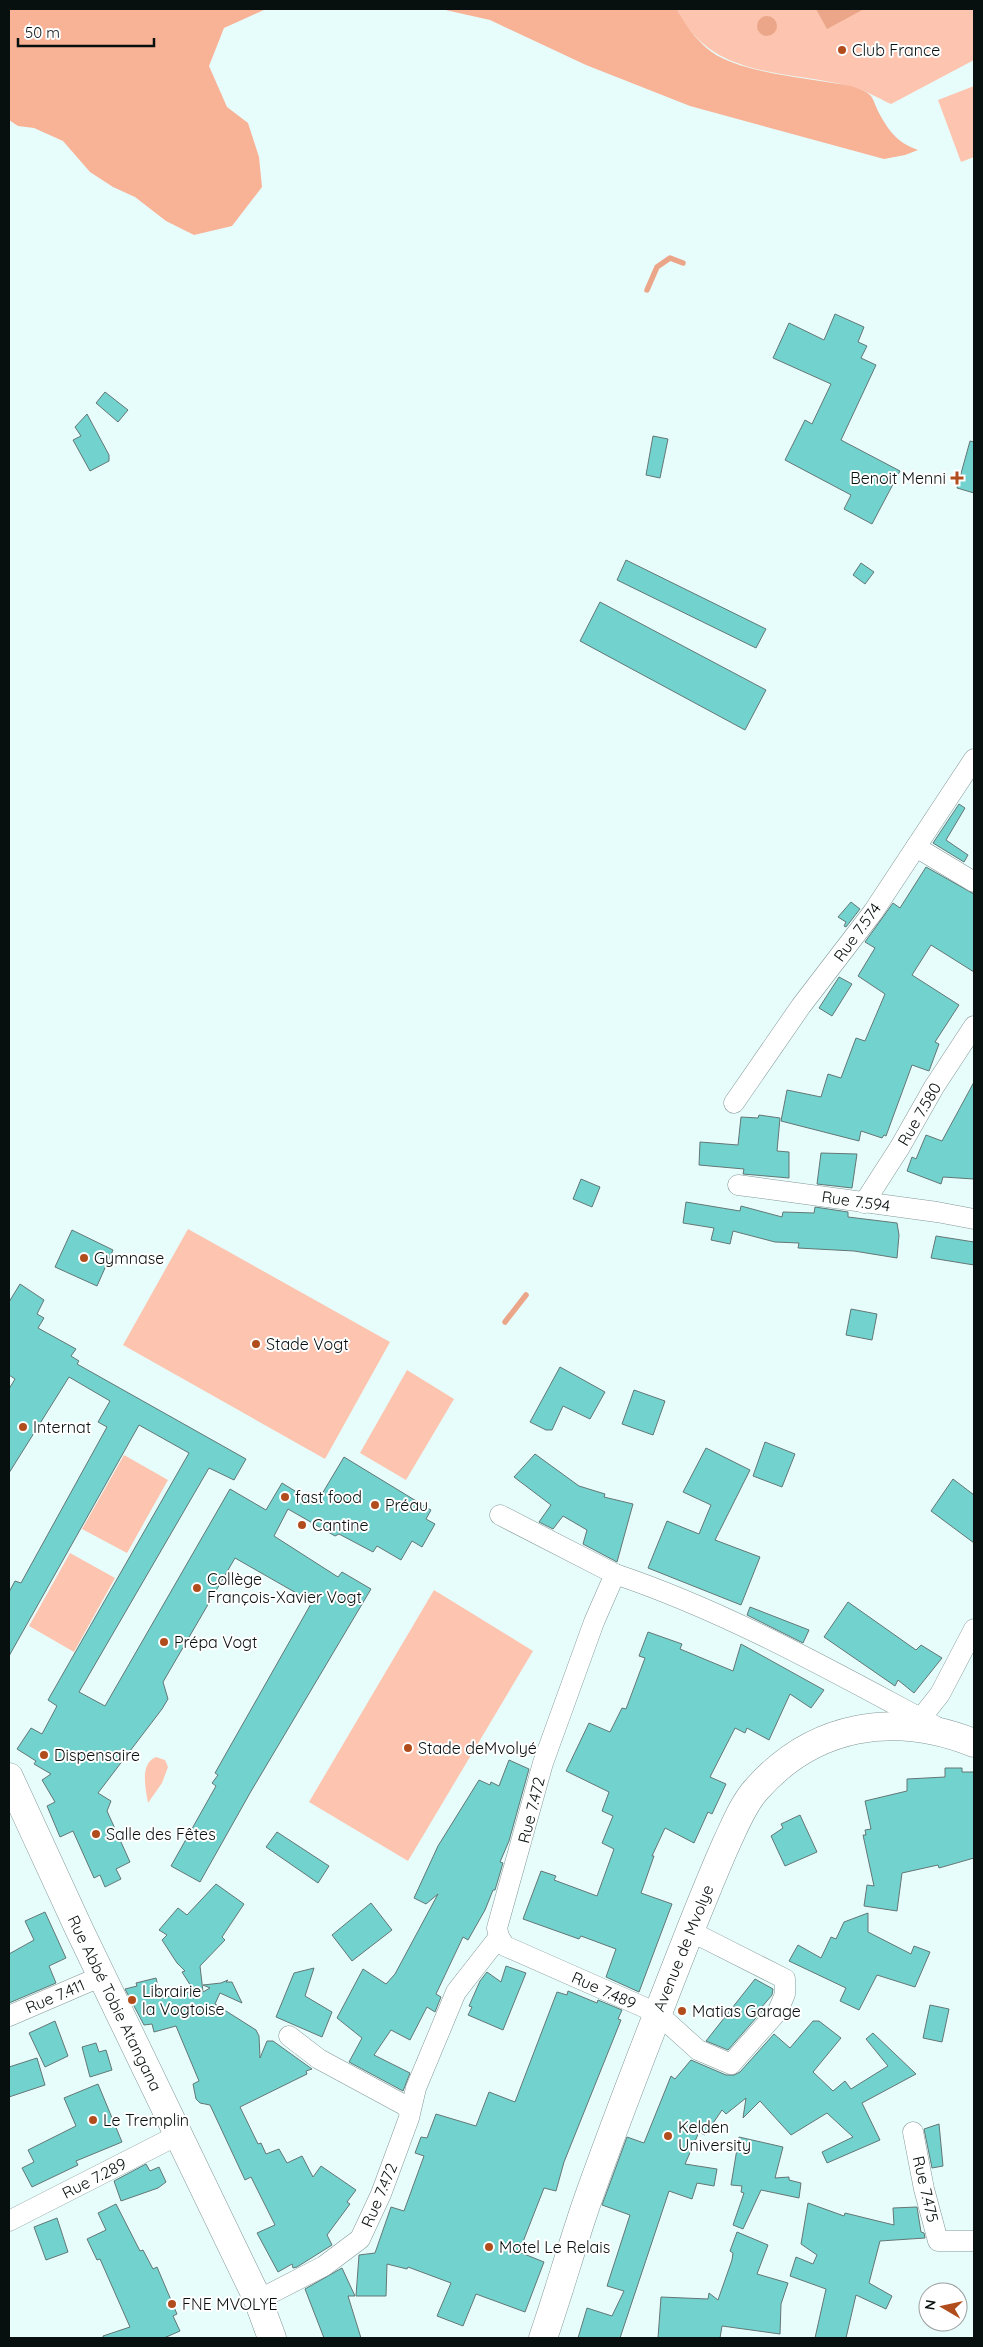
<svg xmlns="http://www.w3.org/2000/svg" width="983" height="2347" font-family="Quicksand,sans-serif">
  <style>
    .green { fill: #fdc5af }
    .forest { fill: #f8b296 }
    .water { fill: #eba68a }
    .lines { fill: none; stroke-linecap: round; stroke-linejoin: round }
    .stream { stroke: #eba68a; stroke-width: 5.5 }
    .building { fill: #72d2cd; stroke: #637776 }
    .street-casing { stroke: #849897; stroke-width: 21 }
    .secondary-casing { stroke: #849897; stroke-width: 29 }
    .street { stroke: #fff; stroke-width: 20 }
    .secondary { stroke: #fff; stroke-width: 28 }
    .poi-dot { fill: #b14d1c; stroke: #fff; stroke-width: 2 }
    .labels { text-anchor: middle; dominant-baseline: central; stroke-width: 4; stroke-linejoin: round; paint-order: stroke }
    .poi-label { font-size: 16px; fill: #08100f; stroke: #fff; text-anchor: start }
    .street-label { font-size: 16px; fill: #08100f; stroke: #fff }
  </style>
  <rect width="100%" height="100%" fill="#e7fdfc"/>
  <g class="green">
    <path d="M 677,9 L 974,9 L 974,60 L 891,104 C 878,98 863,89 849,86 C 786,70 710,79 677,9 Z"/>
    <polygon points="974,86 974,157 961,162 938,100"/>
    <polygon points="188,1229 390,1342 325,1459 123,1345"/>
    <polygon points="407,1370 454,1399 406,1480 360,1453"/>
    <polygon points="124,1455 168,1480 127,1553 82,1529"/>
    <polygon points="70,1553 115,1578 74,1652 29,1626"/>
    <polygon points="434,1590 533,1651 408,1861 309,1802"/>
    <path d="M 156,1757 L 165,1760 L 168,1767 L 162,1783 L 148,1803 C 146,1789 139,1764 156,1757 Z"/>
  </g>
  <g class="forest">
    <polygon points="9,9 266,9 224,28 209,66 227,107 248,123 259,157 262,187 232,226 194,235 166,221 135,197 113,187 90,172 63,141 34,128 18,126 9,120"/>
    <path d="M 441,9 L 677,9 C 686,27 702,48 720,57 C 752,74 814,79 851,86 C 857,88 864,90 870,95 C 873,98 875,104 877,109 C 887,129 897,143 918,150 L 905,155 L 884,159 L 690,106 L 586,65 L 490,20 Z"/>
  </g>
  <g class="water">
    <polygon points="816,9 864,9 827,29"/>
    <circle cx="767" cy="26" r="10"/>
  </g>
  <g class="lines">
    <g class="stream">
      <polyline points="647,290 657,267 670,258 683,263"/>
      <polyline points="505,1322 526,1295"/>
    </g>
  </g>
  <g class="building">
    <polygon points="835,314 864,327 858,342 867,346 861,358 876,365 841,440 900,471 872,524 844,509 851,495 785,460 805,420 812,424 831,384 773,358 789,323 824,340"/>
    <polygon points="105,392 128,410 118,422 96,403"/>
    <polygon points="87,414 109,455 109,461 90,471 73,440 81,436 75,427"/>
    <polygon points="653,436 668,439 660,478 646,475"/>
    <polygon points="970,441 974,442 974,493 957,488"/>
    <polygon points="626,560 766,629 756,648 617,580"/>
    <polygon points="861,563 874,572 865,584 853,575"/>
    <polygon points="600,602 766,690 745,730 580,641"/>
    <polygon points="959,804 965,808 946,840 968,855 964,862 933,843"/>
    <polygon points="926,867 974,894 974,972 931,945 912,975 959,1005 935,1042 939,1044 929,1071 912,1065 886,1136 884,1135 882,1138 861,1131 859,1141 781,1121 787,1090 821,1097 828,1074 841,1078 856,1038 865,1041 885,994 858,976 875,948 865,942 893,903 900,908"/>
    <polygon points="851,902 860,909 846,927 844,926 846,922 838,917"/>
    <polygon points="839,977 852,984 832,1016 819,1008"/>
    <polygon points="974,1082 974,1179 943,1177 941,1184 907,1171 912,1157 916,1159 926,1135 942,1141"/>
    <polygon points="759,1115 780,1118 777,1151 789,1152 789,1178 743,1174 744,1169 699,1165 700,1142 738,1145 741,1117 758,1118"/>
    <polygon points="821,1153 857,1154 852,1188 817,1184"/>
    <polygon points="581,1179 600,1187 592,1207 573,1199"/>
    <polygon points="686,1202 740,1211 741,1206 782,1217 783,1212 814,1213 815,1207 848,1212 848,1217 897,1223 899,1235 897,1258 854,1251 798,1248 799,1243 775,1242 733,1231 730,1244 711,1240 714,1228 683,1223"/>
    <polygon points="72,1230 113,1250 97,1286 55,1267"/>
    <polygon points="936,1236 974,1242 974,1265 931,1258"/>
    <polygon points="20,1284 44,1300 37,1314 44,1318 38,1328 76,1349 71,1356 79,1361 77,1364 246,1459 234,1480 209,1468 79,1692 105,1706 230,1489 266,1510 282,1483 316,1504 344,1457 431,1510 426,1519 435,1524 422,1547 412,1541 401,1560 377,1546 373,1552 339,1534 335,1536 288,1509 274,1536 338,1577 342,1572 371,1589 250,1793 200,1882 171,1866 216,1786 212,1783 218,1775 215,1773 312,1602 235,1558 163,1682 168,1699 162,1709 98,1793 111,1801 107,1811 130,1862 116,1869 121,1879 105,1887 100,1875 94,1878 73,1831 60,1837 47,1806 55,1802 42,1780 51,1774 34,1764 36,1761 17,1749 31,1728 42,1734 57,1706 48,1700 189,1453 139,1425 9,1656 9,1592 15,1581 21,1583 107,1427 98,1422 110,1401 69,1377 9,1473 9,1389 15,1379 9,1375 9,1302"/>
    <polygon points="851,1309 877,1314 872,1340 846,1335"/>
    <polygon points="560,1367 605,1392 590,1419 563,1406 552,1430 546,1430 530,1422"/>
    <polygon points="634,1390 665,1401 653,1435 622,1424"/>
    <polygon points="765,1442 795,1454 782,1487 753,1476"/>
    <polygon points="706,1448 750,1470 715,1540 760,1557 741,1605 648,1568 667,1521 699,1534 711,1505 683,1492"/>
    <polygon points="535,1454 579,1486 605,1494 604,1497 633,1504 617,1562 583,1544 587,1530 563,1516 553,1529 539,1522 551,1505 514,1477"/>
    <polygon points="953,1479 974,1495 974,1543 931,1511"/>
    <polygon points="848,1602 916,1650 921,1645 942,1658 914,1693 898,1680 895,1686 824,1637"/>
    <polygon points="750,1607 809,1630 803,1643 747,1615"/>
    <polygon points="648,1632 682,1644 680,1649 733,1671 741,1644 824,1690 811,1708 790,1694 769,1740 747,1728 745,1733 735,1728 710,1777 726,1784 712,1814 708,1812 694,1843 665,1828 652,1856 654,1856 641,1893 672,1904 639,1992 606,1977 616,1949 581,1936 579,1939 523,1919 541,1871 556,1876 554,1880 597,1896 614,1849 602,1843 613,1816 602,1811 609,1792 566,1771 589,1723 610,1732 622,1708 626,1709 645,1658 639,1656"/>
    <polygon points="509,1760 529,1769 509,1841 500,1862 503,1863 495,1890 493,1890 485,1910 468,1940 463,1937 436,1994 441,1997 435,2012 427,2007 410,2040 391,2030 374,2055 410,2073 403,2091 349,2062 362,2038 337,2018 363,1969 386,1984 395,1974 438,1894 426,1904 414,1898 438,1846 479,1780 490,1785 491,1782 499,1786"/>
    <polygon points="945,1768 962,1768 962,1772 974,1772 974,1858 939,1868 938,1865 902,1873 897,1911 864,1906 867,1885 874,1886 863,1835 866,1835 865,1830 871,1829 865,1801 907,1791 907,1779 945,1777"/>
    <polygon points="800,1815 817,1852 785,1866 771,1836 783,1828 781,1824"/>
    <polygon points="277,1832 329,1866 318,1883 266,1847"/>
    <polygon points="216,1884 244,1904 222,1937 225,1940 200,1966 203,1992 210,1988 203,1985 221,1983 228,1980 226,1982 232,1982 242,2003 220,1993 215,2004 256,2030 259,2036 260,2058 267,2041 273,2041 312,2069 306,2071 307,2074 240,2107 258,2144 261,2143 266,2154 279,2149 287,2163 302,2156 313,2177 321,2166 356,2190 347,2202 350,2204 327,2235 332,2245 297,2267 293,2268 292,2264 278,2272 257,2233 275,2225 251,2177 245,2180 210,2105 200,2103 196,2099 193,2084 199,2081 176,2026 154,2032 152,2024 144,2025 125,1989 137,1986 136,1983 156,1978 161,1998 194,1991 182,1972 185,1971 177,1963 162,1940 167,1935 159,1930 178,1908 187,1915"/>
    <polygon points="371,1903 392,1930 352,1961 332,1935"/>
    <polygon points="45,1912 66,1958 49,1966 56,1983 9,2003 9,1954 34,1940 25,1921"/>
    <polygon points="868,1913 868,1932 911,1954 914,1946 930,1952 915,1987 877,1975 859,2010 840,2001 846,1988 789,1961 798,1945 821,1958 831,1937 836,1939 844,1922"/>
    <polygon points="506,1966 526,1973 503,2030 468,2015 472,2007 469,2006 480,1981 487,1972 501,1982"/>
    <polygon points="314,1968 305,1996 332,2012 322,2037 276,2017 294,1973"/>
    <polygon points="755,1979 773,1989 772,1995 761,2008 763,2010 728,2050 706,2041"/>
    <polygon points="568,1991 597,2003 598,2000 622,2010 618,2019 621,2020 564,2162 556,2191 544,2188 519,2252 544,2262 525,2312 476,2294 463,2326 437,2316 451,2283 408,2267 407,2269 387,2264 386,2296 356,2296 359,2255 375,2253 391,2207 404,2211 424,2156 415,2153 421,2137 427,2138 436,2114 476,2126 489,2092 515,2102 557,1992 567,1995"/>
    <polygon points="930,2005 949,2009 942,2042 923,2038"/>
    <polygon points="55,2021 68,2056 45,2067 29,2033"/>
    <polygon points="813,2021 819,2021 841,2038 813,2072 833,2091 845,2081 851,2089 888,2066 866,2039 873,2033 916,2074 862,2103 880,2140 827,2163 822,2152 853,2137 827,2113 791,2135 760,2101 743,2118 746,2098 726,2114 722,2110 705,2135 699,2132 685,2164 717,2169 714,2186 697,2183 692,2199 669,2191 620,2338 578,2338 587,2308 612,2316 624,2291 607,2286 630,2215 602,2205 627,2137 644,2143 671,2076 675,2079 691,2060 726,2075 734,2075 740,2072 774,2034 790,2048"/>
    <polygon points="96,2043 99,2052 106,2050 112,2070 90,2077 82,2047"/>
    <polygon points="37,2058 45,2085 9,2097 9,2067"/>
    <polygon points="98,2084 122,2142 76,2161 78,2165 32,2187 22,2168 34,2162 28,2150 76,2126 64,2098"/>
    <polygon points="939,2124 943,2166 932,2168 924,2129"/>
    <polygon points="739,2137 783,2147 775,2178 789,2177 789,2180 801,2183 799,2198 761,2190 743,2229 733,2225 744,2193 741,2192 742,2186 731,2185"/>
    <polygon points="146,2164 150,2171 159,2167 166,2182 158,2188 121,2201 114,2181"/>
    <polygon points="808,2203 844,2216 845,2213 894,2225 893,2208 917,2207 921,2232 924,2233 925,2238 880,2241 869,2283 892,2296 886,2309 856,2295 846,2338 815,2338 826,2289 790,2276 796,2257 813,2264 817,2255 801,2244"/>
    <polygon points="116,2204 140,2251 143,2250 153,2269 157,2267 177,2314 173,2316 180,2331 164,2338 103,2338 103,2336 130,2327 100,2259 97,2260 87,2239 106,2230 98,2213"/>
    <polygon points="57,2218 68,2252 46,2260 34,2227"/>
    <polygon points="737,2232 768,2245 757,2274 788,2283 781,2304 780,2334 722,2326 720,2338 658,2338 661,2297 708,2299 709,2293 718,2300 732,2260 733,2253 730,2251"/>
    <polygon points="342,2268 355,2296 348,2296 361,2338 324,2338 305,2289"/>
  </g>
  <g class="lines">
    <defs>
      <g id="street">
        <polyline points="916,847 974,882"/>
        <polyline points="734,1103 801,1006 873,912 974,759"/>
        <polyline points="738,1185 937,1212 974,1219"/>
        <polyline points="864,1203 900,1147 934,1087 974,1026"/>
        <polyline points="500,1515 615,1574"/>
        <polyline points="921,1718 940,1694 974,1629"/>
        <polyline points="499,1937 505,1946 657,2013 698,2050 731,2064 778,2011 785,1994 785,1979 690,1931"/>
        <polyline points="9,2016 102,1976"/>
        <polyline points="289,2036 319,2059 406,2106 409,2111"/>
        <polyline points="913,2132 924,2189 938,2241 974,2241"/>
        <polyline points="9,2221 178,2135"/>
        <path d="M 258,2300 L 324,2266 L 360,2239 L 381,2194 L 409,2118 L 416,2088 L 456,1992 L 499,1937 L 497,1928 L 543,1763 L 594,1622 L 615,1574 C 728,1612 832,1671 937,1727"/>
      </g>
      <g id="secondary">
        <polyline points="9,1777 79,1929 258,2300 272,2338"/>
        <path d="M 543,2338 C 559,2292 572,2245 588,2199 C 620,2109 655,2020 690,1931 C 702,1901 714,1871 727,1842 C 735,1825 743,1805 755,1791 C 813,1724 894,1711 974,1743"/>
      </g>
    </defs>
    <use href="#street" class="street-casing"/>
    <use href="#secondary" class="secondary-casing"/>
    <use href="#street" class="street"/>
    <use href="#secondary" class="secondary"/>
  </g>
  <g class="poi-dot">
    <circle cx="842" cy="50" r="5"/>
    <path d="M954.5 470.5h5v5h5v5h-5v5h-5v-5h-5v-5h5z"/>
    <circle cx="84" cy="1258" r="5"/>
    <circle cx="256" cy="1344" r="5"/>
    <circle cx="23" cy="1427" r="5"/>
    <circle cx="285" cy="1497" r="5"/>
    <circle cx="375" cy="1505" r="5"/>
    <circle cx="302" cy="1525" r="5"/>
    <circle cx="197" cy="1588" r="5"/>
    <circle cx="164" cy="1642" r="5"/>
    <circle cx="408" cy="1748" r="5"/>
    <circle cx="44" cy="1755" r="5"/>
    <circle cx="96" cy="1834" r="5"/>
    <circle cx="132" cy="2000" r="5"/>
    <circle cx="682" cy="2011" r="5"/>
    <circle cx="93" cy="2120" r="5"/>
    <circle cx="668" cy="2136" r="5"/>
    <circle cx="489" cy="2247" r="5"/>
    <circle cx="172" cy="2304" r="5"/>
  </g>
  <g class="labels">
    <g class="poi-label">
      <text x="852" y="50">Club France</text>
      <text x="946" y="478" text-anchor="end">Benoit Menni</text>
      <text x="94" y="1258">Gymnase</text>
      <text x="266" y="1344">Stade Vogt</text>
      <text x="33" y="1427">Internat</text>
      <text x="295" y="1497">fast food</text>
      <text x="385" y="1505">Préau</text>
      <text x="312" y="1525">Cantine</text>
      <text x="207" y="1579">Collège<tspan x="207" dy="18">François-Xavier Vogt</tspan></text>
      <text x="174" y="1642">Prépa Vogt</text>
      <text x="418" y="1748">Stade deMvolyé</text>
      <text x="54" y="1755">Dispensaire</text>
      <text x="106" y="1834">Salle des Fêtes</text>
      <text x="142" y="1991">Librairie<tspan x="142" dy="18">la Vogtoise</tspan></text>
      <text x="692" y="2011">Matias Garage</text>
      <text x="103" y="2120">Le Tremplin</text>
      <text x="678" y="2127">Kelden<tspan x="678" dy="18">University</tspan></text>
      <text x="499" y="2247">Motel Le Relais</text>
      <text x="182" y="2304">FNE MVOLYE</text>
    </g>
    <g class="street-label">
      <text transform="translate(857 932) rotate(-54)">Rue 7.574</text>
      <text transform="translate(919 1114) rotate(-60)">Rue 7.580</text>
      <text transform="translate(856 1201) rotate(8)">Rue 7.594</text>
      <text transform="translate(531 1810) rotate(-76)">Rue 7.472</text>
      <text transform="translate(683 1948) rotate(-68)">Avenue de Mvolye</text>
      <text transform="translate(604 1990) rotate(24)">Rue 7.489</text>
      <text transform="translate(55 1996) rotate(-23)">Rue 7.411</text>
      <text transform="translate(115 2003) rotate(64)">Rue Abbé Tobie Atangana</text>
      <text transform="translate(94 2178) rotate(-27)">Rue 7.289</text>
      <text transform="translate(926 2189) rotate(77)">Rue 7.475</text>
      <text transform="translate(379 2195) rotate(-67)">Rue 7.472</text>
    </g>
  </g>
  <rect width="983" height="2347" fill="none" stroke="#08100f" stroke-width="20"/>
  <g transform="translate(943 2307) rotate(279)"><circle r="24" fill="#ffffff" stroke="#9c9f9f"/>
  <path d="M0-4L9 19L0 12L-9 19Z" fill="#b14d1c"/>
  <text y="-8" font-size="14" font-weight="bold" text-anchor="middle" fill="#08100f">N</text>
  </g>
  <path d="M18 38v8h136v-8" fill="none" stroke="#08100f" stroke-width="2.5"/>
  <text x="25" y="38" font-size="15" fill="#08100f" stroke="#ffffff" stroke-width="4" paint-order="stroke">50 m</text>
</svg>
